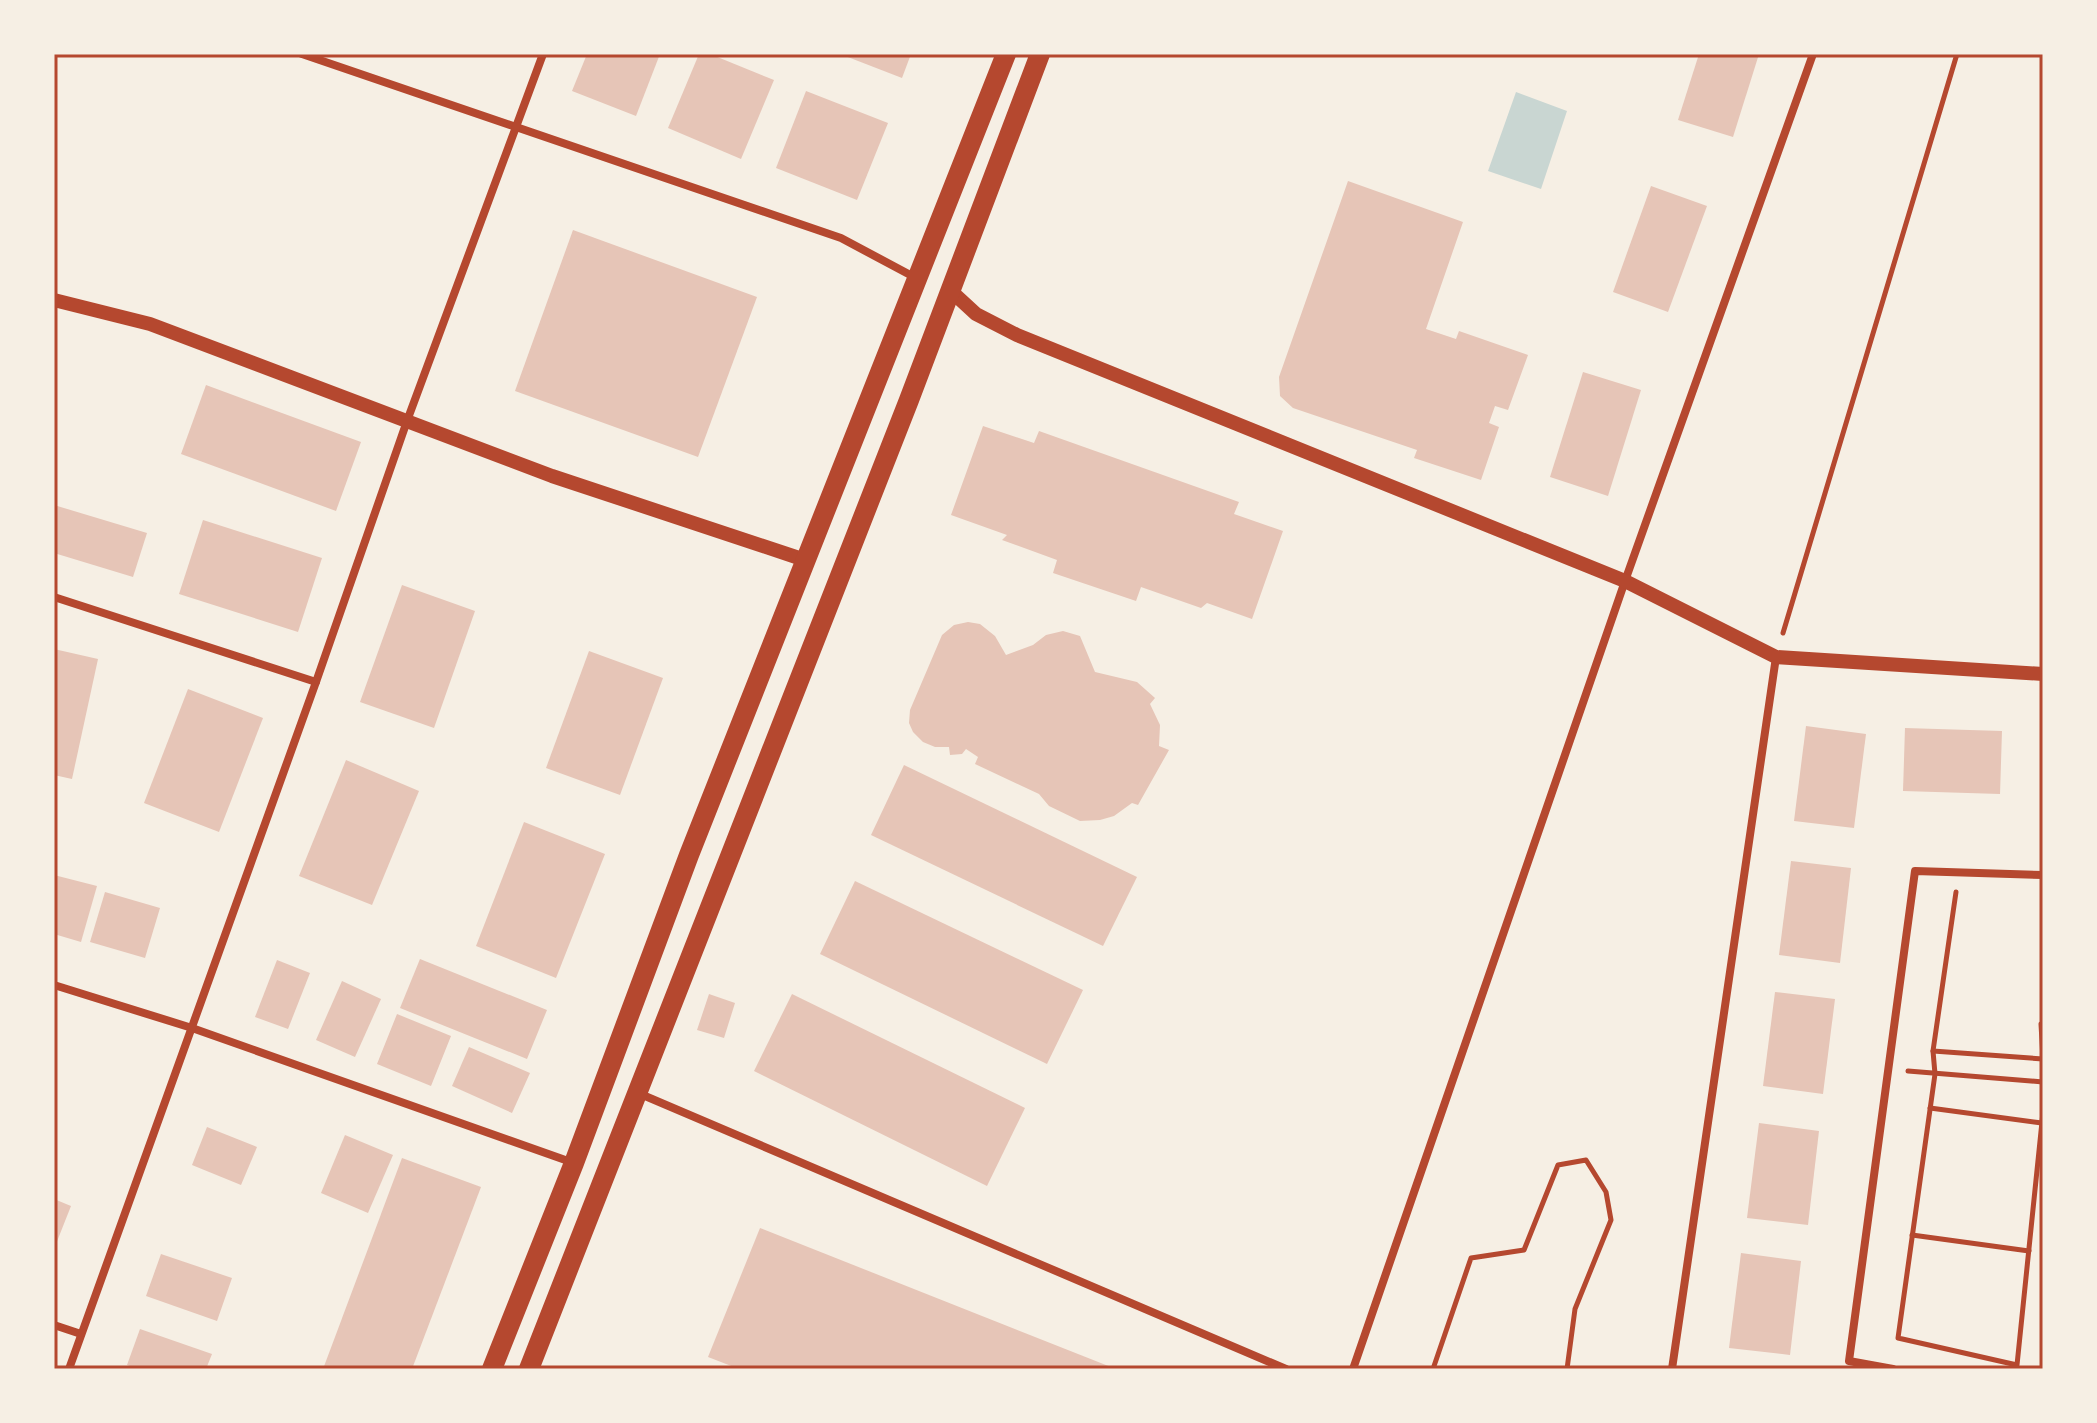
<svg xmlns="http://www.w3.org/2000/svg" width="2097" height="1423" font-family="'PT Sans Narrow',sans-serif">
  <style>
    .water { fill: #c9d6d2 }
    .building { fill: #e6c5b7 }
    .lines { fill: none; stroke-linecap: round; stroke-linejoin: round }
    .path { stroke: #b5482f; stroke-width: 5 }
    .minor { stroke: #b5482f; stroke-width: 8 }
    .tertiary { stroke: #b5482f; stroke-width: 14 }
    .primary { stroke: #b5482f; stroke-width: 20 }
    .neatline { fill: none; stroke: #b5482f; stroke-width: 3 }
  </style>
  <rect width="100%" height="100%" fill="#f6efe4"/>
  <polygon class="water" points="1516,92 1567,111 1541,189 1488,171"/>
  <g class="building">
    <polygon points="587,54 660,54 636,116 572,91"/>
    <polygon points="699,54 710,54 774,80 741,159 668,128"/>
    <polygon points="840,54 911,54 902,78"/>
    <polygon points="1699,54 1759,54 1733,137 1678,120"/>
    <polygon points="806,91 888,123 857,200 776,168"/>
    <polygon points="1348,181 1463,222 1426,329 1456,339 1459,331 1528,355 1508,410 1495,406 1489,423 1499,427 1481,480 1414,458 1417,450 1293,408 1280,396 1279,377"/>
    <polygon points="1651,186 1707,206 1668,312 1613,292"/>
    <polygon points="573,230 757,297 698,457 515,391"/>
    <polygon points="1583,372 1641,390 1608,496 1550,477"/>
    <polygon points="206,385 361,442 336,511 181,454"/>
    <polygon points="983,426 1034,443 1039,431 1239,502 1234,514 1283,531 1252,619 1207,603 1201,608 1141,587 1136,601 1053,573 1057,560 1002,540 1007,535 951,515"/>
    <polygon points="54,505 147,533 133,577 54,553"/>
    <polygon points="203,520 322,558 298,632 179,594"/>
    <polygon points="402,585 475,611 434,728 360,702"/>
    <polygon points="968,622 980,624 995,636 1006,655 1033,645 1046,635 1063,631 1080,636 1095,672 1137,682 1155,698 1150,704 1160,725 1159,746 1169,750 1138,805 1132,803 1114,816 1100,820 1080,821 1049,806 1039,794 975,764 978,757 966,749 962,754 950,755 949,747 935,747 923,742 913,732 909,723 910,710 942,635 954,625"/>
    <polygon points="54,649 98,659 72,779 54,775"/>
    <polygon points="589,651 663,678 620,795 546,768"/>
    <polygon points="188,689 263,718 219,832 144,803"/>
    <polygon points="1806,726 1866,734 1854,828 1794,821"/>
    <polygon points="1905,728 2002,731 2000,794 1903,791"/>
    <polygon points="346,760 419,791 372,905 299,876"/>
    <polygon points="904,765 1137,877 1103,946 871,835"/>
    <polygon points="524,822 605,854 556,978 476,946"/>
    <polygon points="1791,861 1851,868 1840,963 1779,955"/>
    <polygon points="54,875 97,886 81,942 54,934"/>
    <polygon points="855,881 1083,990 1047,1064 820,954"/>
    <polygon points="105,892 160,908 145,958 90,942"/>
    <polygon points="420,959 547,1010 527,1059 400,1008"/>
    <polygon points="277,960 310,973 288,1029 255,1017"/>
    <polygon points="342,981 381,999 355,1057 316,1040"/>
    <polygon points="1775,992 1835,999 1823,1094 1763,1086"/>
    <polygon points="709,994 735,1003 724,1038 697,1030"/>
    <polygon points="792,994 1025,1108 987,1186 754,1071"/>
    <polygon points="397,1014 451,1036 431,1086 377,1064"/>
    <polygon points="469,1047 530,1073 512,1113 452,1086"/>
    <polygon points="1759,1123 1819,1131 1808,1225 1747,1218"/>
    <polygon points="207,1127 257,1147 241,1185 192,1165"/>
    <polygon points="345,1135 393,1155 368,1213 321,1193"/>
    <polygon points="402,1158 481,1187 445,1282 412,1369 323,1369"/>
    <polygon points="54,1199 71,1206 54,1249"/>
    <polygon points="760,1228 1116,1369 739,1369 708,1357"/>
    <polygon points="1741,1253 1801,1261 1790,1355 1729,1348"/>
    <polygon points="161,1254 232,1278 217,1321 146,1296"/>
    <polygon points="140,1329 212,1354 206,1369 138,1369 127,1365"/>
  </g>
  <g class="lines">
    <g class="path">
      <polyline points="1783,633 1957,54"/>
      <polyline points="1956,892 1933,1051 1935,1074 1898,1338 2017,1365 2043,1112"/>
      <polyline points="2041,1024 2043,1059"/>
      <polyline points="1933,1051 2043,1059"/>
      <polyline points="1908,1071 2043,1082"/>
      <polyline points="1930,1108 2042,1123"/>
      <polyline points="1912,1235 2029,1251"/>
      <polyline points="1433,1369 1471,1258 1524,1250 1558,1165 1586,1160 1606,1192 1611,1220 1575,1309 1567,1369"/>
    </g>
    <g class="minor">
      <polyline points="302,54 841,238 916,278"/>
      <polyline points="54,597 316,682"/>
      <polyline points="54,985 192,1028 571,1162"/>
      <polyline points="638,1093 1286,1369"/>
      <polyline points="54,1325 81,1334"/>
      <polyline points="69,1369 316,682 407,421 543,54"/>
      <polyline points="1353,1369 1625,581 1813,54"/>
      <polyline points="1672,1369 1776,657"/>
      <polyline points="1893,1369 1849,1361 1915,871 2043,875"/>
    </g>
    <g class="tertiary">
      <polyline points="951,291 976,314 1017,335 1625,581 1776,657 2043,674"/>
      <polyline points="54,300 150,324 552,476 805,560"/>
    </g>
    <g class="primary">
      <polyline points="492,1369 574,1163 689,855 1006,54"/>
      <polyline points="529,1369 909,400 1040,54"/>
    </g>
  </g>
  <rect width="2097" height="1423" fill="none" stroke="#f6efe4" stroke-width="112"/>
  <rect x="56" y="56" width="1985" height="1311" class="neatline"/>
</svg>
